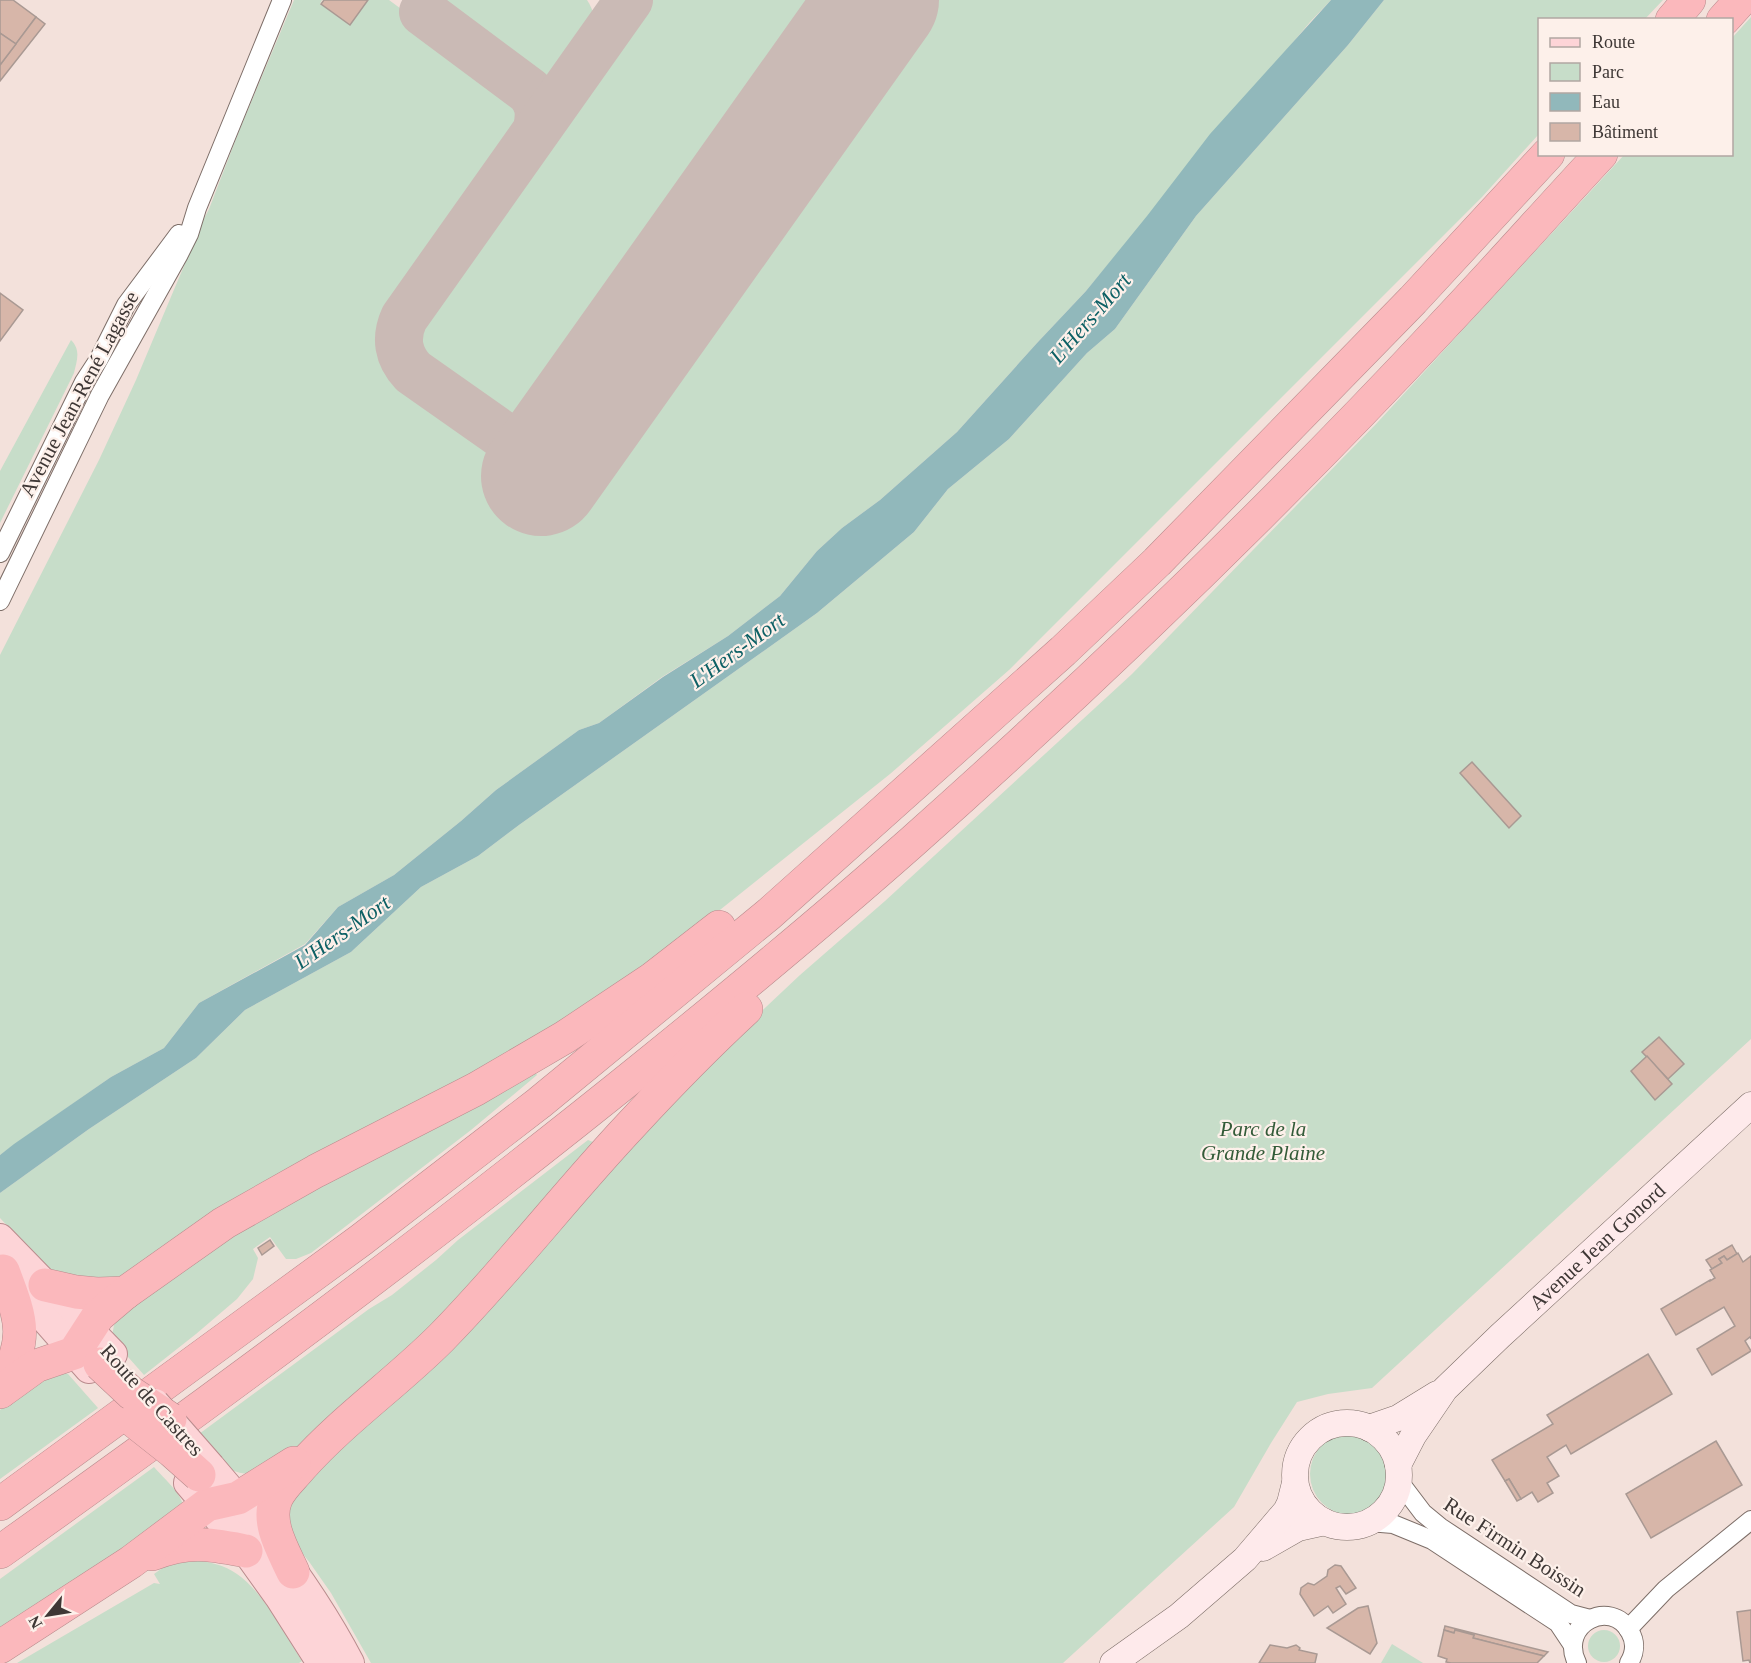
<svg xmlns="http://www.w3.org/2000/svg" width="1751" height="1663" font-family="'Times New Roman',serif">
  <style>
    .green { fill: #c7ddc9 }
    .water { fill: #91b8bb }
    .lines { fill: none; stroke-linecap: round; stroke-linejoin: round }
    .taxiway { stroke: #cabab5; stroke-width: 48 }
    .runway { stroke: #cabab5; stroke-width: 120 }
    .building { fill: #d7b6a9; stroke: #a99993; stroke-width: 1.5 }
    .street-casing { stroke: #7d6e68; stroke-width: 20 }
    .secondary-casing { stroke: #7d6e68; stroke-width: 27 }
    .primary-casing { stroke: #b98b8d; stroke-width: 30 }
    .highway-casing { stroke: #b98b8d; stroke-width: 34 }
    .street { stroke: #fff; stroke-width: 18 }
    .secondary { stroke: #feeaeb; stroke-width: 26 }
    .primary { stroke: #fdd4d7; stroke-width: 28 }
    .highway { stroke: #fbb8bc; stroke-width: 33 }
    .primary-bridge-casing { stroke: #b98b8d; stroke-width: 30; stroke-linecap: butt }
    .highway-bridge-casing { stroke: #b98b8d; stroke-width: 34; stroke-linecap: butt }
    .primary-bridge { stroke: #fdd4d7; stroke-width: 28 }
    .highway-bridge { stroke: #fbb8bc; stroke-width: 33 }
    .labels { text-anchor: middle; dominant-baseline: central; stroke-width: 4.5; stroke-linejoin: round; paint-order: stroke }
    .street-label { font-size: 21px; fill: #3e3735; stroke: #fdf0ea }
    .park-label { font-size: 21px; font-style: italic; fill: #335b38; stroke: #fdf0ea }
    .water-label { font-size: 22px; font-style: italic; fill: #0d6065; stroke: #fdf0ea }
  </style>
  <rect width="100%" height="100%" fill="#f3e1db"/>
  <g class="green">
    <path d="M 294,0 L 322,0 L 320,4 L 350,25 L 368,0 L 389,0 L 527,102 L 529,111 L 526,124 L 396,308 C 380,339 384,354 404,381 L 570,500 L 925,0 L 1331,0 L 1310,22 L 1086,291 L 1037,343 L 957,432 L 880,500 L 842,528 L 817,551 L 780,596 L 728,636 L 662,677 L 599,723 L 579,730 L 496,790 L 461,821 L 394,875 L 338,907 L 305,944 L 199,1003 L 164,1048 L 111,1077 L 15,1144 L 0,1155 L 0,655 L 99,460 L 136,380 L 189,254 L 187,251 L 209,209 L 239,131 Z"/>
    <path d="M 433,0 L 587,0 C 593,9 595,17 595,28 L 560,79 L 543,84 L 536,81 L 431,6 Z"/>
    <path d="M 644,0 L 830,0 L 544,404 C 530,413 518,420 501,416 L 426,367 L 415,356 L 410,342 L 413,330 L 422,311 Z"/>
    <polygon points="1384,0 1663,0 1645,19 1540,20 1539,134 1482,197 1009,670 890,774 656,961 627,982 131,1273 103,1286 49,1270 0,1218 0,1193 89,1129 196,1058 245,1010 351,952 421,887 478,856 519,825 817,613 914,532 948,489 1009,439 1087,353 1115,329 1196,216 1348,45"/>
    <polygon points="1751,17 1751,1039 1372,1388 1328,1394 1297,1402 1271,1443 1234,1507 1063,1663 371,1663 331,1593 310,1563 289,1536 288,1502 661,1106 800,975 885,901 1132,674 1377,423 1624,155 1732,154 1732,38"/>
    <path d="M 71,340 C 81,350 77,360 74,373 L 0,523 L 0,471 Z"/>
    <polygon points="535,1072 537,1075 471,1130 311,1253 296,1259 286,1259 270,1237 253,1249 258,1258 253,1279 237,1299 196,1334 144,1375 121,1349 112,1336 114,1325 122,1314 257,1220"/>
    <path d="M 588,1140 L 593,1142 L 442,1325 L 269,1471 C 255,1474 243,1476 230,1469 L 199,1434 L 369,1309 L 392,1295 L 436,1260 L 458,1240 Z"/>
    <polygon points="61,1372 68,1374 98,1408 0,1479 0,1410 18,1393"/>
    <circle cx="1351" cy="1474" r="41"/>
    <path d="M 154,1467 C 164,1479 181,1492 184,1508 L 0,1633 L 0,1579 Z"/>
    <path d="M 193,1559 C 208,1562 225,1565 237,1574 C 265,1594 284,1633 302,1661 L 299,1663 L 17,1663 L 154,1583 L 160,1584 L 154,1574 L 168,1564 Z"/>
    <circle cx="1604" cy="1646" r="16"/>
    <polygon points="1392,1644 1423,1663 1381,1663"/>
  </g>
  <polygon class="water" points="1331,0 1384,0 1348,45 1196,216 1115,329 1087,353 1009,439 948,489 914,532 817,613 519,825 478,856 421,887 351,952 245,1010 196,1058 89,1129 0,1193 0,1155 14,1144 111,1077 164,1048 199,1003 305,945 338,907 394,875 461,821 496,790 579,730 599,723 663,677 728,636 780,596 817,551 842,528 880,500 957,432 1037,343 1086,291 1147,216 1210,134"/>
  <g class="lines">
    <g class="taxiway">
      <path d="M 423,12 L 529,91 C 540,103 540,114 537,129"/>
      <path d="M 572,432 C 551,448 540,455 514,443 L 413,372 C 398,356 395,338 404,318 L 629,0"/>
    </g>
    <polyline class="runway" points="541,476 879,0"/>
  </g>
  <g class="building">
    <polygon points="0,0 13,0 36,17 16,44 0,33"/>
    <polygon points="324,0 368,0 350,25 321,4"/>
    <polygon points="36,17 45,24 0,81 0,65"/>
    <polygon points="0,33 16,44 0,65"/>
    <polygon points="0,293 23,310 0,341"/>
    <polygon points="1472,762 1521,816 1509,828 1460,773"/>
    <polygon points="1659,1037 1684,1064 1668,1079 1642,1052"/>
    <polygon points="1647,1056 1672,1084 1655,1100 1631,1071"/>
    <polygon points="270,1240 274,1246 262,1255 258,1248"/>
    <polygon points="1732,1245 1737,1254 1727,1260 1724,1256 1719,1259 1722,1263 1712,1269 1706,1260"/>
    <polygon points="1738,1253 1743,1262 1751,1256 1751,1339 1750,1337 1745,1341 1751,1351 1712,1375 1697,1349 1735,1326 1724,1307 1676,1335 1661,1309 1710,1280 1710,1281 1715,1278 1710,1270 1722,1263 1719,1259 1724,1256 1727,1260"/>
    <polygon points="1648,1354 1672,1394 1571,1454 1566,1445 1547,1457 1559,1476 1547,1483 1553,1493 1538,1502 1532,1492 1521,1499 1509,1479 1505,1481 1492,1460 1553,1424 1547,1415"/>
    <polygon points="1716,1441 1742,1485 1651,1538 1626,1494"/>
    <polygon points="1509,1479 1521,1499 1517,1501 1505,1481"/>
    <polygon points="1335,1565 1341,1566 1356,1588 1346,1594 1340,1586 1336,1588 1346,1604 1333,1613 1328,1606 1314,1616 1300,1594 1301,1588 1308,1583 1314,1585 1327,1576 1328,1570"/>
    <polygon points="1368,1606 1377,1643 1370,1654 1327,1628 1358,1608"/>
    <polygon points="1751,1610 1751,1663 1750,1663 1749,1660 1743,1661 1737,1612"/>
    <polygon points="1445,1626 1548,1652 1544,1656 1473,1638 1474,1635 1455,1630 1454,1633 1444,1630"/>
    <polygon points="1444,1630 1454,1633 1455,1630 1474,1635 1473,1638 1544,1656 1537,1663 1451,1663 1446,1662 1447,1659 1438,1656"/>
    <polygon points="1270,1645 1287,1648 1296,1645 1300,1648 1299,1650 1317,1654 1315,1663 1259,1663"/>
  </g>
  <g class="lines">
    <defs>
      <g id="street">
        <polyline points="0,553 84,382 99,359 126,305 179,234"/>
        <polyline points="0,601 100,395 179,254 189,234 197,208 282,0"/>
        <polyline points="1398,1480 1423,1513 1440,1527 1571,1614 1590,1619"/>
        <polyline points="1369,1522 1393,1524 1432,1540 1558,1623 1572,1644"/>
        <polyline points="1628,1629 1666,1589 1751,1520"/>
        <path d="M 1577,1663 C 1558,1624 1611,1597 1630,1632 C 1636,1642 1635,1653 1629,1663"/>
      </g>
      <g id="secondary">
        <circle cx="1347" cy="1475" r="52"/>
        <polyline points="1369,1428 1398,1418 1437,1394"/>
        <path id="s1" d="M 1398,1465 L 1413,1436 L 1445,1389 L 1500,1336 L 1751,1105"/>
        <polyline points="1263,1548 1298,1528 1325,1522"/>
        <polyline points="1113,1663 1179,1616 1245,1559 1286,1511 1290,1503 1295,1483"/>
      </g>
      <g id="primary">
        <polyline points="0,1238 113,1354"/>
        <polyline points="6,1275 89,1369"/>
        <path d="M 211,1467 C 263,1527 313,1592 350,1663"/>
        <polyline points="188,1483 246,1551 279,1597 321,1663"/>
      </g>
      <g id="highway">
        <polyline points="1672,20 1689,0"/>
        <polyline points="1723,20 1741,0"/>
        <polyline points="45,1285 76,1292 97,1294 125,1293 224,1223 316,1171 476,1089 565,1037 652,979 719,927"/>
        <path d="M 1,1391 C 27,1337 24,1326 3,1271"/>
        <polyline points="0,1392 36,1366 74,1353 98,1316 125,1293"/>
        <polyline points="0,1504 361,1240 539,1103 769,914 1063,651 1157,562 1413,300 1548,154"/>
        <path d="M 0,1552 C 221,1395 439,1233 649,1063 C 738,991 826,918 912,842 C 1095,679 1273,508 1441,328 C 1495,271 1547,212 1601,154"/>
        <path d="M 152,1554 C 190,1540 208,1544 246,1551"/>
        <path d="M 293,1572 C 283,1550 266,1523 276,1499 C 281,1487 293,1477 301,1467 C 343,1420 396,1383 441,1338 C 508,1270 566,1194 631,1125 C 668,1085 706,1046 746,1009"/>
        <polyline points="0,1647 131,1562 207,1505 238,1498 294,1463"/>
      </g>
    </defs>
    <use href="#street" class="street-casing"/>
    <use href="#secondary" class="secondary-casing"/>
    <use href="#primary" class="primary-casing"/>
    <use href="#highway" class="highway-casing"/>
    <use href="#street" class="street"/>
    <use href="#secondary" class="secondary"/>
    <use href="#primary" class="primary"/>
    <use href="#highway" class="highway"/>
    <defs>
      <polyline id="primary-bridge" points="155,1403 211,1467"/>
      <g id="highway-bridge">
        <polyline points="100,1364 131,1393 170,1419"/>
        <polyline points="134,1421 172,1451 199,1475"/>
      </g>
    </defs>
    <use href="#primary-bridge" class="primary-bridge-casing"/>
    <use href="#highway-bridge" class="highway-bridge-casing"/>
    <use href="#primary-bridge" class="primary-bridge"/>
    <use href="#highway-bridge" class="highway-bridge"/>
  </g>
  <g class="labels">
    <g class="street-label">
      <text transform="translate(79 394) rotate(-62)">Avenue Jean-René Lagasse</text>
      <text stroke="none"><textPath href="#s1" startOffset="298">Avenue Jean Gonord</textPath></text>
      <text transform="translate(152 1400) rotate(48)">Route de Castres</text>
      <text transform="translate(1515 1547) rotate(33)">Rue Firmin Boissin</text>
    </g>
    <g class="park-label">
      <text x="1263" y="1129">Parc de la<tspan x="1263" dy="24">Grande Plaine</tspan></text>
    </g>
    <g class="water-label">
      <text transform="translate(1090 318) rotate(-49)">L'Hers-Mort</text>
      <text transform="translate(737 650) rotate(-36)">L'Hers-Mort</text>
      <text transform="translate(342 932) rotate(-35)">L'Hers-Mort</text>
    </g>
  </g>
  <rect x="1538" y="18" width="195" height="138" fill="#fdf0ea" stroke="#b1a6a2" stroke-width="1.5"/>
  <rect x="1550" y="38" width="30" height="9" fill="#fdd4d7" stroke="#b1a6a2" stroke-width="1.5"/>
  <text x="1592" y="48" font-size="18" fill="#3e3735">Route</text>
  <rect x="1550" y="63" width="30" height="18" fill="#c7ddc9" stroke="#b1a6a2" stroke-width="1.5"/>
  <text x="1592" y="78" font-size="18" fill="#3e3735">Parc</text>
  <rect x="1550" y="93" width="30" height="18" fill="#91b8bb" stroke="#b1a6a2" stroke-width="1.5"/>
  <text x="1592" y="108" font-size="18" fill="#3e3735">Eau</text>
  <rect x="1550" y="123" width="30" height="18" fill="#d7b6a9" stroke="#b1a6a2" stroke-width="1.5"/>
  <text x="1592" y="138" font-size="18" fill="#3e3735">Bâtiment</text>
  <g transform="translate(48 1615) rotate(240)" stroke="#fdf0ea" stroke-width="4.5" paint-order="stroke">
  <path d="M0-4.5L10 22L0 15L-10 22Z" fill="#3e3735"/>
  <text y="-9" font-size="16" font-weight="bold" text-anchor="middle" fill="#3e3735">N</text>
  </g>
</svg>
